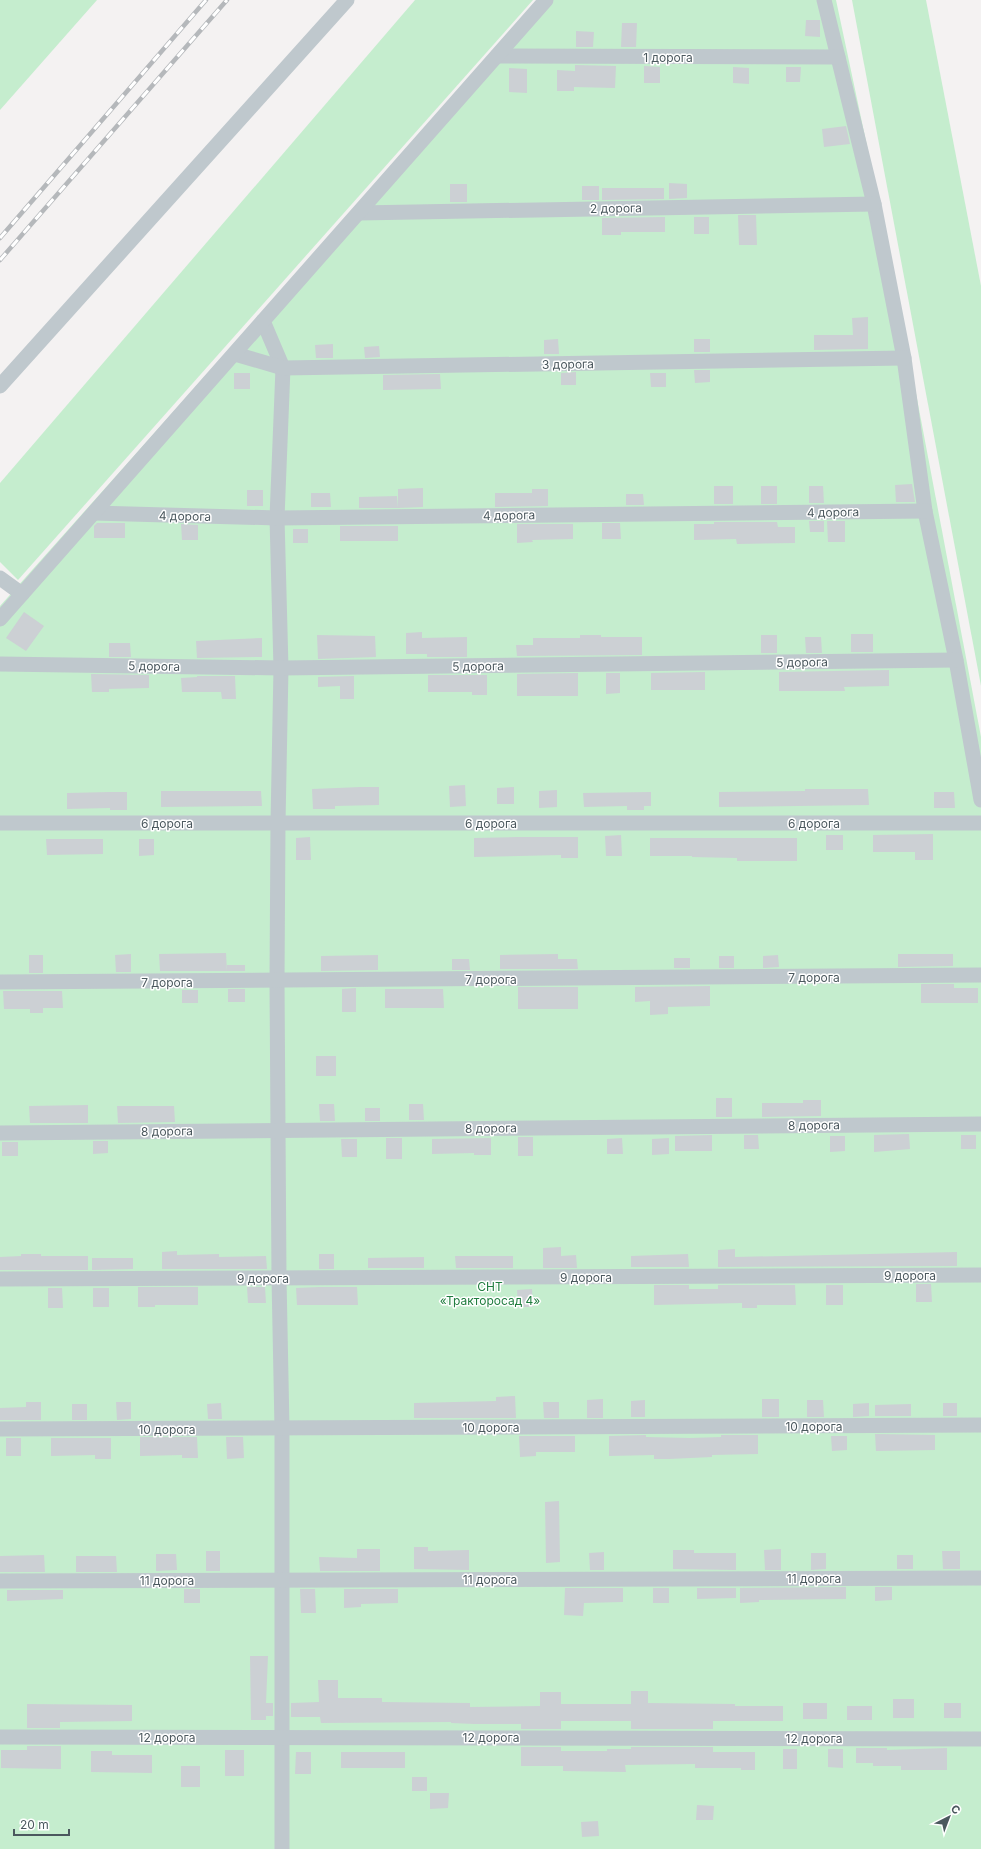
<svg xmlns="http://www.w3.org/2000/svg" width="981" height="1849" font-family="Inter,sans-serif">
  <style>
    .green { fill: #c5edce }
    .building { fill: #ccd0d4 }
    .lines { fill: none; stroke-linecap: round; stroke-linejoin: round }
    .minor { stroke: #bfc8cd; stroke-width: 15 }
    .rail-casing { stroke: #b5b8bb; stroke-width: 4.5 }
    .rail { stroke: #fff; stroke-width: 3; stroke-dasharray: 9; stroke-linecap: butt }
    .labels { text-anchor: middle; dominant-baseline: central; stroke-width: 3; stroke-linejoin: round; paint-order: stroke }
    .street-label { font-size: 12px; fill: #4b585e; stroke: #fff }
    .park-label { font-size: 12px; fill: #1f7c3e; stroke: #fff }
  </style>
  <rect width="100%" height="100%" fill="#f4f2f2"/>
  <g class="green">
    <polygon points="0,0 97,0 0,110"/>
    <polygon points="415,0 533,0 18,580 0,562 0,483"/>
    <polygon points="541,0 836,0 887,240 981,737 981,1849 0,1849 0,606"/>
    <polygon points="852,0 926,0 981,286 981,686"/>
  </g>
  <g class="building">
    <polygon points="806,20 820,20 820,37 805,36"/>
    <polygon points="622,23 637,23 636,47 621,47"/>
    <polygon points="576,31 594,32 593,47 576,47"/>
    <polygon points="575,65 616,66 615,88 574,87 574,91 557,91 557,70 575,71"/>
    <polygon points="644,66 660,67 660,83 644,83"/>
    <polygon points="733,67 749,68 749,84 733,83"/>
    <polygon points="786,67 801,67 800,82 786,82"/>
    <polygon points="509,68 527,69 527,93 509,92"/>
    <polygon points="846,126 850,144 824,147 822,129"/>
    <polygon points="669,183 687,184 687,198 669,199"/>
    <rect x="450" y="184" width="17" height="18"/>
    <rect x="582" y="186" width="17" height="14"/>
    <polygon points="602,188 664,188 664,199 602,200"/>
    <polygon points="738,215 756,215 757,245 739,245"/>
    <polygon points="665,217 665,232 621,232 621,235 602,235 602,218"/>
    <rect x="694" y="217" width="15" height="17"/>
    <polygon points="868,317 868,349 814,350 814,335 853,335 852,318"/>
    <polygon points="558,339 559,354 544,354 544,340"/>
    <rect x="694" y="339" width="16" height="13"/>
    <polygon points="333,344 333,358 316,358 315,345"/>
    <polygon points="379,346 380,357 365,358 364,347"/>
    <polygon points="694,370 710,370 710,382 695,383"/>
    <polygon points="576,372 576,385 561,385 561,373"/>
    <rect x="234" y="373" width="16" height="16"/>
    <polygon points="650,373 666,373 666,387 651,387"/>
    <polygon points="440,374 441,389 383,390 383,375"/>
    <polygon points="912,484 915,502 896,502 895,485"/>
    <rect x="714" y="486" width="19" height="18"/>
    <rect x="761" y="486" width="16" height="18"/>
    <polygon points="809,486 823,486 824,503 809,503"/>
    <polygon points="423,488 423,507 398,508 398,489"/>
    <polygon points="532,489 548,489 548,506 495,507 495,493 532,493"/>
    <rect x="247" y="490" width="16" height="16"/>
    <polygon points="311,493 330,493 331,507 311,507"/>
    <polygon points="626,494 643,494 644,505 626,505"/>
    <polygon points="397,496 398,508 359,508 359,497"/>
    <polygon points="809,521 824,521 824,532 810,532"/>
    <polygon points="827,521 845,521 845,542 828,542"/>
    <polygon points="714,522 777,522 778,527 795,527 795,543 737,544 736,539 694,540 694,524 714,524"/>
    <polygon points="97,523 125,523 125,538 94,538 94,526"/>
    <polygon points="602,523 620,523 621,539 602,539"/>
    <polygon points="181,524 198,525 198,540 182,540"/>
    <polygon points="517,524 573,524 573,539 532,540 533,542 517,543"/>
    <rect x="340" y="526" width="58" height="15"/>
    <rect x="293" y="529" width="15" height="14"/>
    <polygon points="24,612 44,626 26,651 6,638"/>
    <polygon points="422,632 422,638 467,637 467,657 427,657 427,654 406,654 406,633"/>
    <rect x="851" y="634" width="22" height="18"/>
    <polygon points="317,635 375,636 376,657 318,659"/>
    <polygon points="580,635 601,635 601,637 642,637 642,655 517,656 516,645 533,645 533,638 580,638"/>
    <rect x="761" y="635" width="16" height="18"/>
    <polygon points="805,637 821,637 822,653 806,653"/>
    <polygon points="262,638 262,657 197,658 196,641"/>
    <polygon points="109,643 130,643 131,657 109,657"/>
    <polygon points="889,670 889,686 844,687 845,691 779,691 779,672"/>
    <polygon points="705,672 705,690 651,690 651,673"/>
    <polygon points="578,673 578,696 517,696 517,674"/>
    <polygon points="606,673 620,673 620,693 606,694"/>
    <polygon points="91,674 149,675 149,688 109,689 109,692 92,692"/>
    <polygon points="428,675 487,675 487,695 472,695 472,692 428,692"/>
    <polygon points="197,676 235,676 236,699 222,699 221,692 182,692 181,678 197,677"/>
    <polygon points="354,676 354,699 340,699 340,686 318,687 318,677"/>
    <polygon points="465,785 466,806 450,807 449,786"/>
    <polygon points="361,787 379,787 379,805 335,806 335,809 313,809 312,789"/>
    <polygon points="514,787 514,804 497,804 497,788"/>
    <polygon points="805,789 868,789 869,805 719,807 719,792 805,791"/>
    <polygon points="557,790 557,807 539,808 539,791"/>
    <polygon points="161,791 261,791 262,806 161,807"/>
    <polygon points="110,792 127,792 127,810 110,810 110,808 67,809 67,793"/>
    <polygon points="651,792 651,806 644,806 644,810 627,810 627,806 584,807 583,793"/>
    <polygon points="934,792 954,792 955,808 934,808"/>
    <polygon points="933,834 933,860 915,860 915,852 873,852 873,835"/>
    <polygon points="621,835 622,856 606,856 605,836"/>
    <rect x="826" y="835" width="17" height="15"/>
    <polygon points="310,837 311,860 296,860 296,838"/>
    <polygon points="516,837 578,837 578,858 561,858 561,855 474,857 474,838"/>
    <polygon points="650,838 797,838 797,861 737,861 737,858 692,857 692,856 650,856"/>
    <polygon points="46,839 103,839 103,854 47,855"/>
    <polygon points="139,839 154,839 154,855 139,856"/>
    <polygon points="226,953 227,971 160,971 159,954"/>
    <polygon points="131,954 131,972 116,972 115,955"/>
    <polygon points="558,954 558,959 577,959 578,969 500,969 500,955"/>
    <polygon points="898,954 953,954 953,966 898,967"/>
    <rect x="29" y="955" width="14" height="18"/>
    <polygon points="378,955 378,970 321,971 321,956"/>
    <polygon points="778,955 779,967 763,968 763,956"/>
    <rect x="719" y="956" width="15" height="12"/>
    <rect x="674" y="958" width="16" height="10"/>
    <polygon points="452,959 469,959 470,970 452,970"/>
    <rect x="227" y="965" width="18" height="6"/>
    <polygon points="921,984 954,984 954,988 978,988 978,1003 921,1003"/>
    <polygon points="710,986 710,1006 668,1007 668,1014 650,1015 650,1001 635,1002 635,987"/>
    <rect x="518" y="987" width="60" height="22"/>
    <polygon points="356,988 356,1012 342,1012 342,989"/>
    <rect x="228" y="989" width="17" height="13"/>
    <polygon points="385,989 443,989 444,1008 385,1008"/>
    <rect x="182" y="990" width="16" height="13"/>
    <polygon points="3,991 62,991 63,1008 43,1008 43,1013 30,1013 30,1009 4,1009"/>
    <rect x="316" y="1056" width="20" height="20"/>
    <rect x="716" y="1098" width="16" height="19"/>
    <polygon points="803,1100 821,1100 821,1116 762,1117 762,1103 803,1103"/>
    <polygon points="319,1104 334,1104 335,1121 320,1121"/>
    <polygon points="409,1104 423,1104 424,1120 409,1120"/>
    <polygon points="88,1105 88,1123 30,1123 29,1106"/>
    <polygon points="117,1106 174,1106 175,1122 118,1123"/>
    <rect x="365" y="1108" width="15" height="13"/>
    <polygon points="909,1134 910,1149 874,1152 874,1135"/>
    <polygon points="712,1135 712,1151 675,1151 675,1136"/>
    <polygon points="744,1135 758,1135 759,1149 744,1149"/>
    <rect x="961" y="1135" width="15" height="14"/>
    <polygon points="830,1136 845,1136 845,1151 830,1152"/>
    <rect x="518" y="1137" width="15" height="19"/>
    <rect x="386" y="1138" width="16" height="21"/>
    <polygon points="491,1138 491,1155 474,1155 474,1153 432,1154 432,1139"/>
    <polygon points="622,1138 623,1154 607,1154 607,1139"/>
    <polygon points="669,1138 669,1154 652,1155 652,1139"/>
    <polygon points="341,1139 357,1139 357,1157 342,1157"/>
    <polygon points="93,1141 108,1141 108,1153 93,1154"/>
    <rect x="2" y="1142" width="16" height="14"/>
    <polygon points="561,1247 561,1256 576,1255 577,1268 543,1268 543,1248"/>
    <polygon points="735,1249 735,1257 957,1252 957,1266 718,1267 718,1250"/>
    <polygon points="177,1251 177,1255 219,1254 219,1257 266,1256 267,1269 162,1269 162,1252"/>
    <polygon points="21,1254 41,1254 41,1256 88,1256 88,1270 0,1270 0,1257 21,1256"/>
    <rect x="319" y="1254" width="15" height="15"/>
    <polygon points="688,1254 689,1267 631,1267 631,1256"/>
    <polygon points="455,1256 513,1256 513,1268 456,1268"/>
    <polygon points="424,1257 424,1268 368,1268 368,1258"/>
    <polygon points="92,1258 133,1258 133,1269 92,1270"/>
    <polygon points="916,1284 931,1284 932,1302 916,1302"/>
    <polygon points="654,1285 689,1285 689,1289 718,1289 718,1285 795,1285 796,1305 757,1305 757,1308 742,1308 742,1303 654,1305"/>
    <rect x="826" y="1285" width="17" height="20"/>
    <polygon points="138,1287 198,1287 198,1305 155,1305 155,1307 138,1307"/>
    <polygon points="247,1287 265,1287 266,1303 248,1303"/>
    <polygon points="319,1287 357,1287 358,1305 297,1305 296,1288"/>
    <polygon points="48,1288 62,1288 63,1308 48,1308"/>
    <rect x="93" y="1288" width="16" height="19"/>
    <polygon points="532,1289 533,1307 518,1307 517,1290"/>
    <polygon points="515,1396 516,1418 414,1418 414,1403 496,1401 496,1397"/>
    <polygon points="603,1399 603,1418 587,1418 587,1400"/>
    <rect x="762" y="1399" width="17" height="18"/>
    <polygon points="645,1400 645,1417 631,1417 631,1401"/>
    <polygon points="807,1400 823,1400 824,1417 807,1417"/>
    <polygon points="26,1402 41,1402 41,1420 0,1420 0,1408 26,1407"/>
    <polygon points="116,1402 131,1402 131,1419 117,1420"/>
    <polygon points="543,1402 559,1402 559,1418 544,1418"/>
    <polygon points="221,1403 222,1419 208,1419 207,1404"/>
    <polygon points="869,1403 869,1416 853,1417 853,1404"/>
    <rect x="943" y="1403" width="14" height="13"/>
    <rect x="72" y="1404" width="15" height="16"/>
    <polygon points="911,1404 911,1416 875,1416 875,1405"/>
    <polygon points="875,1434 935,1435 935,1450 876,1451"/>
    <polygon points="646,1435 646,1437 690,1438 721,1437 721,1435 758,1435 758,1454 712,1455 712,1457 669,1459 654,1459 654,1455 609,1456 609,1436"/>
    <polygon points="519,1436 575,1436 575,1452 536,1452 536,1456 520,1457"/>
    <polygon points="831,1436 847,1436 847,1450 832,1451"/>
    <polygon points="140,1437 197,1437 198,1458 182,1458 182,1455 140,1456"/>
    <polygon points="226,1437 243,1437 244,1458 227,1459"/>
    <rect x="6" y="1438" width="15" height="18"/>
    <polygon points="51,1438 111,1438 111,1459 95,1459 95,1455 51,1456"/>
    <polygon points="559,1501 560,1562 546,1563 545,1502"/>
    <polygon points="414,1547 428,1547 428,1551 469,1550 469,1570 414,1569"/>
    <polygon points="357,1549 380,1549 380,1571 320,1571 319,1557 357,1558"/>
    <polygon points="781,1549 781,1570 765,1570 764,1550"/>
    <polygon points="673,1550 694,1550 694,1553 736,1553 736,1570 673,1569"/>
    <rect x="206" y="1551" width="14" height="20"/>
    <polygon points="942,1551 960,1551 960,1569 943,1569"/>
    <polygon points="604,1552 604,1570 590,1570 589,1553"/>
    <polygon points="811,1553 826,1553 826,1569 811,1570"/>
    <polygon points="156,1554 176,1554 177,1570 156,1571"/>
    <polygon points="44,1555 45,1572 0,1572 0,1556"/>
    <rect x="897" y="1555" width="16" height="14"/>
    <polygon points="76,1556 116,1556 117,1572 76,1572"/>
    <polygon points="846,1587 846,1599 759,1600 759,1602 740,1603 740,1588"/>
    <polygon points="875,1587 892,1587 892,1600 875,1601"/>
    <polygon points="565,1588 623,1588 623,1602 584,1603 583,1616 564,1615"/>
    <rect x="653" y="1588" width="16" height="15"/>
    <polygon points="697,1588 736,1588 736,1598 697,1599"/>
    <rect x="184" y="1589" width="16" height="14"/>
    <polygon points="300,1589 315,1589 316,1613 301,1613"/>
    <polygon points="344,1589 398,1589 398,1603 361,1604 361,1607 344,1608"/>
    <polygon points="7,1590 63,1590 63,1599 7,1601"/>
    <polygon points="250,1656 268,1656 266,1703 273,1703 273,1716 266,1716 266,1720 251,1720"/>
    <polygon points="318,1680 338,1680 338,1698 382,1698 382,1702 470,1703 470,1707 540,1706 540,1692 561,1692 561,1704 631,1704 631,1691 648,1691 648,1703 735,1704 735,1706 783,1706 783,1721 713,1721 713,1729 631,1729 631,1721 561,1721 561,1729 521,1729 521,1724 474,1724 451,1723 451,1722 321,1723 320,1717 291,1717 291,1703 319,1702"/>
    <rect x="893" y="1699" width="21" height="19"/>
    <rect x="803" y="1703" width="24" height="16"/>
    <rect x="944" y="1703" width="17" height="15"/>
    <polygon points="27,1704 132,1705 132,1721 60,1722 60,1728 27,1728"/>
    <rect x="847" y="1706" width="25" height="14"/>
    <polygon points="27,1746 61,1746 61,1769 1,1768 1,1750 27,1750"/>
    <polygon points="521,1747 561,1747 561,1751 607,1751 607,1749 631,1749 631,1747 713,1747 713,1752 755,1752 755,1770 741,1770 741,1768 695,1768 695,1764 625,1765 626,1772 563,1771 563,1766 521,1766"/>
    <polygon points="856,1748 887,1748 887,1750 947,1748 947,1770 901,1770 901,1766 873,1766 873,1763 856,1763"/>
    <rect x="783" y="1749" width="14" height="20"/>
    <polygon points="828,1749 843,1749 843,1768 828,1767"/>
    <rect x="225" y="1750" width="19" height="26"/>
    <polygon points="91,1751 112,1751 112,1755 152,1755 152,1773 91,1772"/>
    <polygon points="296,1752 311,1752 311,1774 295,1774"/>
    <rect x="341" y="1752" width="64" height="16"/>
    <rect x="181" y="1766" width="19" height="21"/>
    <rect x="412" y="1777" width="15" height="14"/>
    <polygon points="430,1793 449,1793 448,1808 430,1809"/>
    <polygon points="697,1805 714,1806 713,1820 696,1820"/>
    <polygon points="598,1821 599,1836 582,1837 581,1822"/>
  </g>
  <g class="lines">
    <g class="minor">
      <polyline points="824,0 874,204 904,358 925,511 956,660 981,800"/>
      <polyline points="497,56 838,57"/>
      <polyline points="359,213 874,204"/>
      <polyline points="263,321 283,368 277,518 281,668 278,823 277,981 279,1278 282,1428 282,1849"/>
      <polyline points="235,354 283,368 904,358"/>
      <polyline points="0,386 347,0"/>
      <polyline points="94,513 277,518 925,511"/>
      <polyline points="0,578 22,594"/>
      <polyline points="0,619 546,0"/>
      <polyline points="0,664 281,668 956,660"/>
      <polyline points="0,823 981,823"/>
      <polyline points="0,982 981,975"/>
      <polyline points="0,1133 981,1124"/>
      <polyline points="0,1279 981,1275"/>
      <polyline points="0,1429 981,1425"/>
      <polyline points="0,1581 981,1578"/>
      <polyline points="0,1737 981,1739"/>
    </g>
    <defs>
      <g id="rail">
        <polyline points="0,238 206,0"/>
        <polyline points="0,260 227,0"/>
      </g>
    </defs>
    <use href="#rail" class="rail-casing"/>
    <use href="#rail" class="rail"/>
  </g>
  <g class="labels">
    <g class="street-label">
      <text x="668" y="57">1 дорога</text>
      <text transform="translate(616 208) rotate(-1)">2 дорога</text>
      <text transform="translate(568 364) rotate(-1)">3 дорога</text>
      <text transform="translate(833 512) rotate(-1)">4 дорога</text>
      <text transform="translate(509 515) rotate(-1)">4 дорога</text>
      <text transform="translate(185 516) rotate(1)">4 дорога</text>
      <text transform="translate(802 662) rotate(-1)">5 дорога</text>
      <text transform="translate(154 666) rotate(1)">5 дорога</text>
      <text transform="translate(478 666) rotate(-1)">5 дорога</text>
      <text x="167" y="823">6 дорога</text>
      <text x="491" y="823">6 дорога</text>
      <text x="814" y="823">6 дорога</text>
      <text x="814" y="977">7 дорога</text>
      <text x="491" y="979">7 дорога</text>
      <text x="167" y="982">7 дорога</text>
      <text transform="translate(814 1125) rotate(-1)">8 дорога</text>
      <text transform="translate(491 1128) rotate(-1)">8 дорога</text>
      <text transform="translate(167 1131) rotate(-1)">8 дорога</text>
      <text x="910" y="1275">9 дорога</text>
      <text x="586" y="1277">9 дорога</text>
      <text x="263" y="1278">9 дорога</text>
      <text x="814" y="1426">10 дорога</text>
      <text x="491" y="1427">10 дорога</text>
      <text x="167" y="1429">10 дорога</text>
      <text x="814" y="1578">11 дорога</text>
      <text x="490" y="1579">11 дорога</text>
      <text x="167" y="1580">11 дорога</text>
      <text x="167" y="1737">12 дорога</text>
      <text x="491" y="1737">12 дорога</text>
      <text x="814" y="1738">12 дорога</text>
    </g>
    <g class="park-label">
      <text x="490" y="1286">СНТ<tspan x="490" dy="14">«Тракторосад 4»</tspan></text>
    </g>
  </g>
  <g transform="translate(949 1817) rotate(42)" stroke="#ffffff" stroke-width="3" paint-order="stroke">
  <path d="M0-3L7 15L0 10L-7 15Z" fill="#4b585e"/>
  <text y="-6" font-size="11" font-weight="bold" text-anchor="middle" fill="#4b585e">С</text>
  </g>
  <path d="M14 1829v6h55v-6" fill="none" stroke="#4b585e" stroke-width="2"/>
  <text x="20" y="1829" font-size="12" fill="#4b585e" stroke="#ffffff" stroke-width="3" paint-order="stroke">20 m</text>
</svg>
